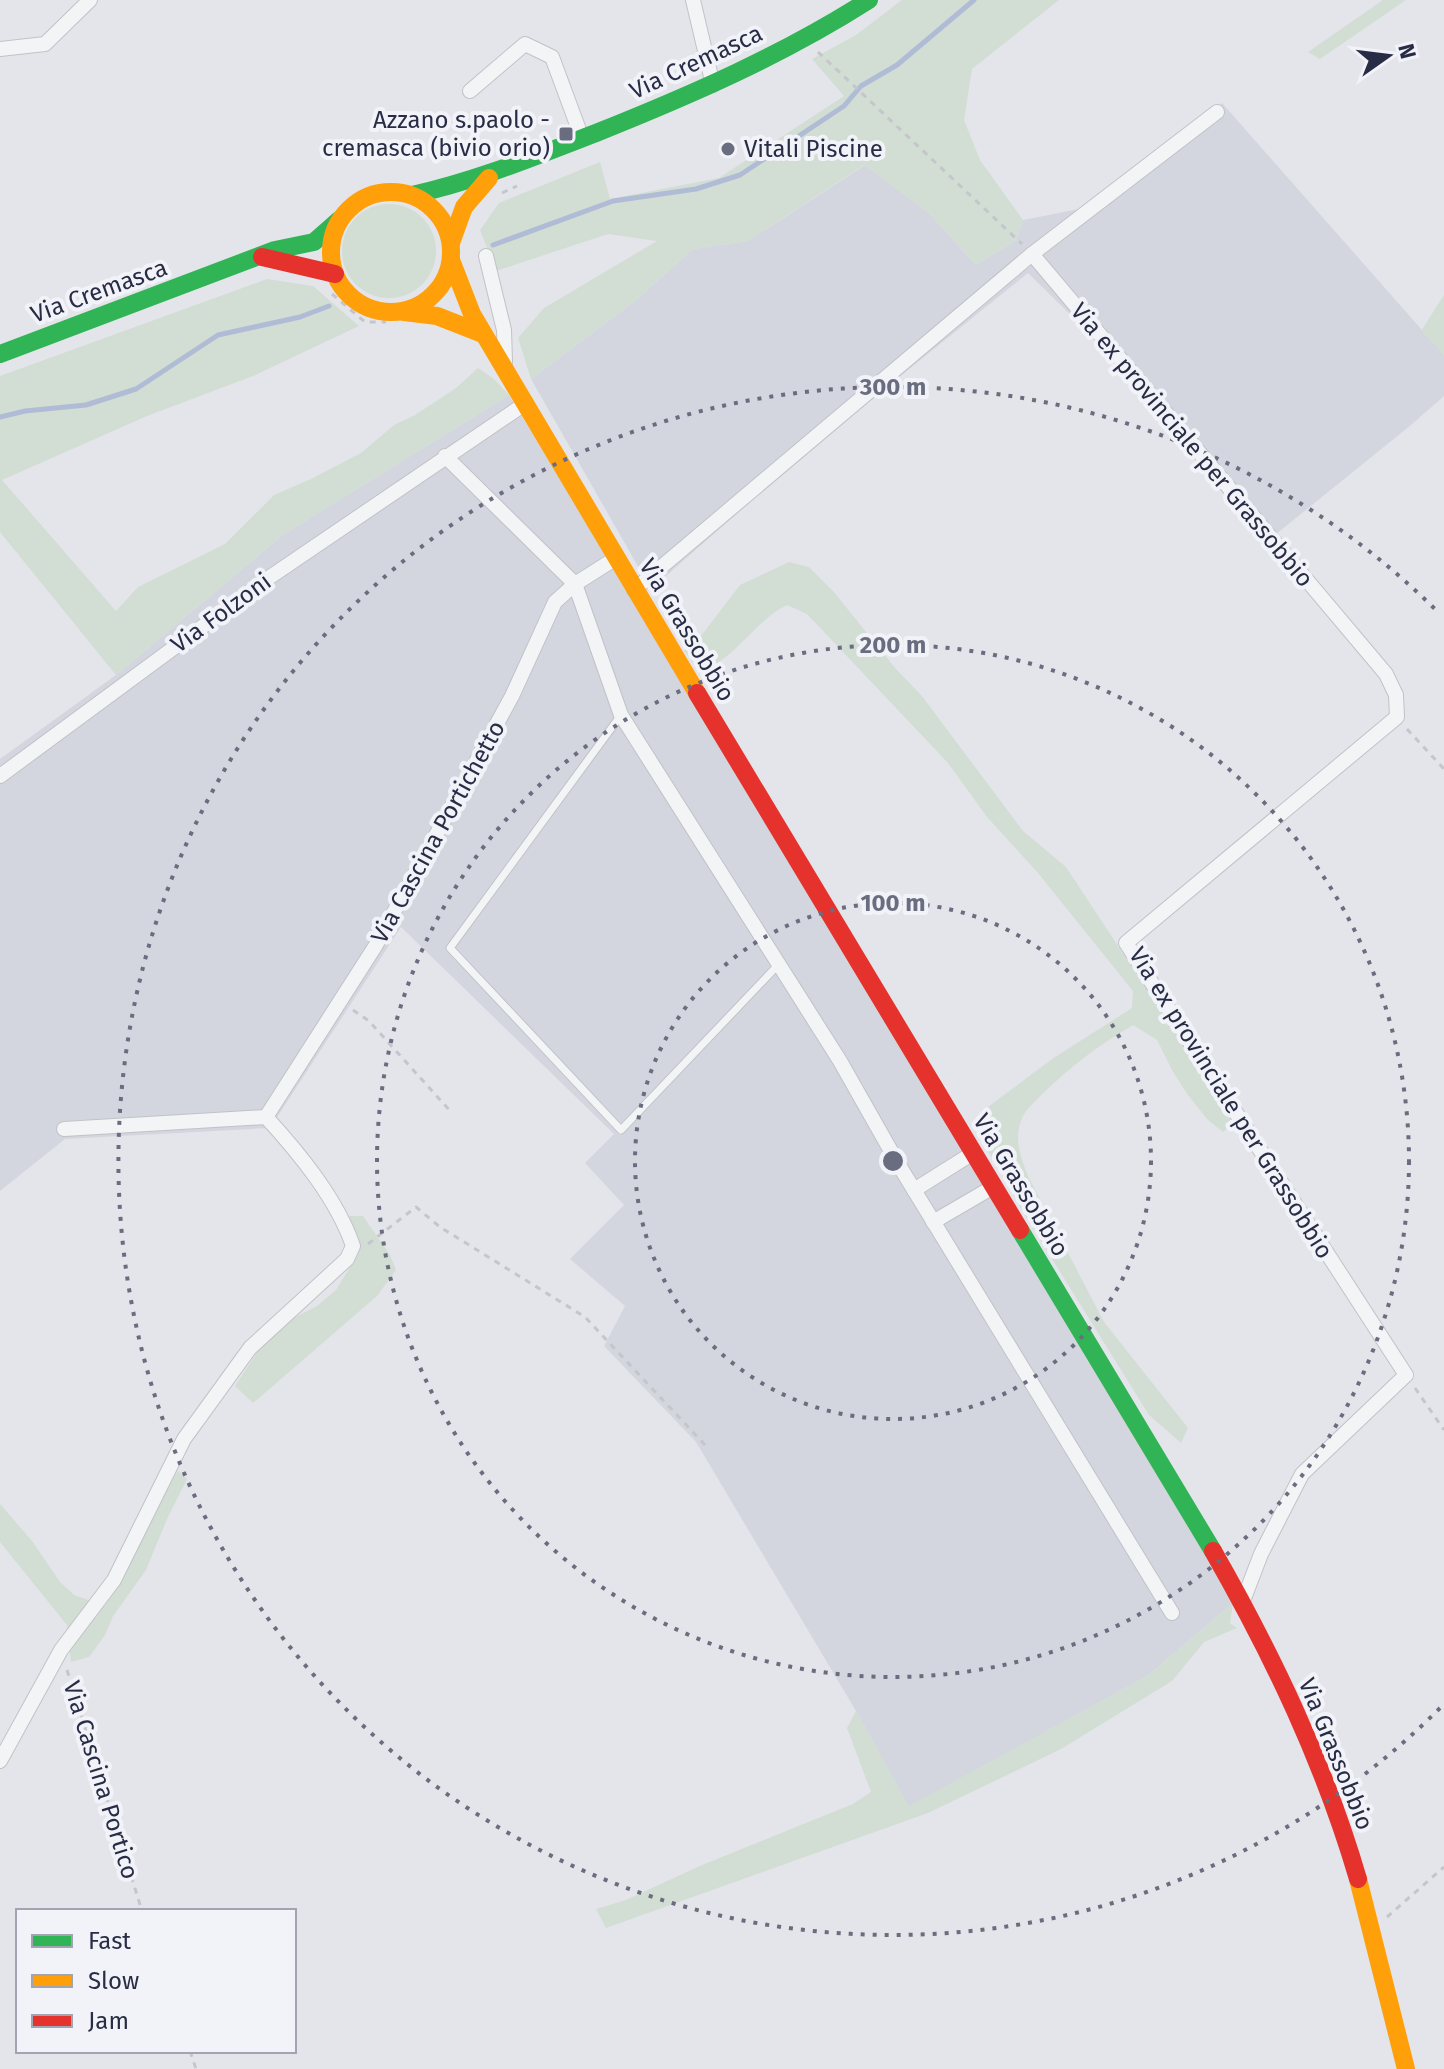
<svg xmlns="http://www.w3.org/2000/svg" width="1444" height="2069" font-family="'Fira Sans',sans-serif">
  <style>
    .built { fill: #d4d6df }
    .green { fill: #d2ddd4 }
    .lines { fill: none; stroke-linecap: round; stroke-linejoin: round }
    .stream { stroke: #b0bbd6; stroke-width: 5 }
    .lane-casing { stroke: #c1c2c8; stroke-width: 9 }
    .street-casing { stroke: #c1c2c8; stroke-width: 16 }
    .path { stroke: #c5c6cc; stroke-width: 3; stroke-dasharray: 6 6; stroke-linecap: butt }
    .lane { stroke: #f3f4f6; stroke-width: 7 }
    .street { stroke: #f3f4f6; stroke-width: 14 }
    .fast { stroke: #30b455; stroke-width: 18 }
    .slow { stroke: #ff9f0a; stroke-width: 18 }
    .jam { stroke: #e5322d; stroke-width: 18 }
    .ring { fill: none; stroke: #6a6d7f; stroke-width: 4; stroke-dasharray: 4 8 }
    .poi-dot { fill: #6a6d7f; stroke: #f2f3f9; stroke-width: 3 }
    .labels { text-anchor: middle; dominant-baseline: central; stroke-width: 8; stroke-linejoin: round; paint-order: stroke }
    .street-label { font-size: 24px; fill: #282d45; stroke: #f2f3f9 }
    .poi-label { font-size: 24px; fill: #282d45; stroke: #f2f3f9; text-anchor: end }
    .centre { fill: #6a6d7f; stroke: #f2f3f9; stroke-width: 4 }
    .ring-label { font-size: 24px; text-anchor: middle; font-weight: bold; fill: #6a6d7f; stroke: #f2f3f9; stroke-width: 8; stroke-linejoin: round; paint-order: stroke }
  </style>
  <rect width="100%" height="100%" fill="#e4e5ea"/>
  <g class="built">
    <polygon points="1222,103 1444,355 1444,396 1411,425 1265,543 1091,335 1028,273 819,442 651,589 531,379 635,301 693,249 748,241 865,165 930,214 976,265 1016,240 1023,220 1079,209"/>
    <polygon points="509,395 965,1149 1233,1603 1147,1676 909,1807 856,1711 696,1442 604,1346 625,1306 570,1259 624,1205 585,1163 614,1134 401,927 270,1128 65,1139 0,1191 0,759 116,675 284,534"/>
  </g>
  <g class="green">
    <polygon points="902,0 1059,0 972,69 964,120 980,160 1023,220 1016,240 976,265 930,214 864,165 748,241 693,249 635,301 531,379 518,338 544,308 657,241 608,234 496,271 480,230 499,203 600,162 610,199 719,178 844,96 812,59 856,35"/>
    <polygon points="1383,0 1406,0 1320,59 1308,52"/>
    <circle cx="389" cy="251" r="47"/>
    <polygon points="267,279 313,286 359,326 253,376 147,416 2,480 116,611 138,587 225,544 274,495 311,479 361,453 394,425 415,415 456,388 478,368 494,379 509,395 284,534 116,675 0,532 0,376"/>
    <polygon points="1444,295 1444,355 1421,331"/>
    <path d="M 789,562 L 809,567 L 833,591 L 896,669 L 922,696 L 1023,831 L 1066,867 L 1234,1122 L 1223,1132 L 1207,1119 L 1188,1095 L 1173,1072 L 1157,1040 L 1133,1025 C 1097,1046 1069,1068 1039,1097 C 1034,1103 1026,1109 1023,1116 C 1013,1137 1020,1156 1028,1176 L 1104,1322 L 1188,1428 L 1181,1443 L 1149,1415 L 1026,1217 L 979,1135 L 984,1110 L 1052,1059 L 1132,1008 L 1133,991 L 1038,873 L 987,817 L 948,763 L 807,614 L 787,605 C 755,620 731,665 698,671 L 684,650 L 694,645 L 740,585 Z"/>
    <polygon points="347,1216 363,1216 390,1255 396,1270 377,1296 253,1403 235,1386 260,1348 290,1320 317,1306 336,1290 358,1254"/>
    <path d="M 178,1471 L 187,1479 L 167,1519 L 146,1570 L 113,1616 L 105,1635 L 89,1657 L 71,1662 L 67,1625 L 0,1542 L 0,1504 L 32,1541 L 60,1582 L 74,1595 L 105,1606 C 134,1564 151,1515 178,1471 Z"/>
    <polygon points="1233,1603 1230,1623 1237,1628 1204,1642 1172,1681 1061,1749 928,1813 606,1928 596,1909 626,1900 702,1865 853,1804 871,1792 847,1728 856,1711 909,1806 1147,1676"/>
  </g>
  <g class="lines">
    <g class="stream">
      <polyline points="493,245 613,201 696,189 740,175 844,106 861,86 897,65 974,0"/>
      <polyline points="0,417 25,411 86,405 136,389 218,335 300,317 329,306"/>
    </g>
    <defs>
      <polyline id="lane" points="621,715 450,948 621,1130 779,964"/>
      <g id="street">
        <polyline points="693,0 713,85"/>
        <polyline points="0,49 45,44 90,0"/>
        <polyline points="470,91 525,44 552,57 582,138"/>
        <polyline points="1032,254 1386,674 1396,695 1397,717 1126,943 1406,1375 1302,1474 1261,1554 1243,1601"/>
        <polyline points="486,256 504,330 505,362"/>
        <polyline points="445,456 575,584 621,715 840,1061 900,1167 1172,1613"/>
        <polyline points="634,590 1032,254 1217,112"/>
        <polyline points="0,776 267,579 526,403"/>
        <polyline points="64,1129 266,1117"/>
        <polyline points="914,1190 973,1153"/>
        <polyline points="933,1222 993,1187"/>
        <path d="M 0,1761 L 61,1650 L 114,1580 L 184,1439 L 250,1348 L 347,1259 L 353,1246 C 337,1199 299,1153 266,1117 L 376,945 L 512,696 L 555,602 L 575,584 L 616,558"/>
      </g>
    </defs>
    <use href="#lane" class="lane-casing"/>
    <use href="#street" class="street-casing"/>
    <g class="path">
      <polyline points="818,52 1022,244"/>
      <polyline points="502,193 517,186"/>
      <polyline points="332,294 365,322 386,322"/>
      <polyline points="1407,729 1444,769"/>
      <polyline points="353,1010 369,1021 452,1113"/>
      <polyline points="368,1244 416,1207 440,1227 585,1317 706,1446"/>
      <polyline points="1415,1388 1444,1430"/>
      <polyline points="67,1670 142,1911"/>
      <polyline points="1387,1917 1444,1867"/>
      <polyline points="190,2051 196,2069"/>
    </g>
    <use href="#lane" class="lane"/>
    <use href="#street" class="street"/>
    <g class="fast">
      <path d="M 412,195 C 476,181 536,156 596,133 C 691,95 783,55 869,0"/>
      <polyline points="0,354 275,250 314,242 339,220"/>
      <polyline points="1020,1230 1213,1551"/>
    </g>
    <g class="slow">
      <circle cx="391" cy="252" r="60"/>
      <polyline points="451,243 464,207 489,178"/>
      <polyline points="451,260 472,314 697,693"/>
      <polyline points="404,312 437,316 483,334"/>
      <polyline points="1358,1879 1406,2069"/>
    </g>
    <g class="jam">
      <polyline points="262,257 335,274"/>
      <polyline points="697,693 1020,1230"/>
      <path d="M 1213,1551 C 1273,1656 1324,1763 1358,1879"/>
    </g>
  </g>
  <g class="ring">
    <circle cx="893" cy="1161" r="258"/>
    <circle cx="893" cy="1161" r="516"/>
    <path d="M1440 1708A774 774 0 1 1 1440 614"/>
  </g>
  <g class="poi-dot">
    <rect x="558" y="126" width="16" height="16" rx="4"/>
    <circle cx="728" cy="149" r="8"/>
  </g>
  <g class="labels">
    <g class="street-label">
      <text transform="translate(696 62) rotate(-25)">Via Cremasca</text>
      <text transform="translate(99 291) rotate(-20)">Via Cremasca</text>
      <text transform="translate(1192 445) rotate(50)">Via ex provinciale per Grassobbio</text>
      <text transform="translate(221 613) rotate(-36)">Via Folzoni</text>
      <text transform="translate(687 630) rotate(59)">Via Grassobbio</text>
      <text transform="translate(438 832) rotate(-61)">Via Cascina Portichetto</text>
      <text transform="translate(1231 1103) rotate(58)">Via ex provinciale per Grassobbio</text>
      <text transform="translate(1021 1185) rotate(59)">Via Grassobbio</text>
      <text transform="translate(1336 1754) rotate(68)">Via Grassobbio</text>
      <text transform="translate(101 1780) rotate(73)">Via Cascina Portico</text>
    </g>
    <g class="poi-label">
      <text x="550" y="120">Azzano s.paolo -<tspan x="550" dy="28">cremasca (bivio orio)</tspan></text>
      <text x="744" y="149" text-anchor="start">Vitali Piscine</text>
    </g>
  </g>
  <circle cx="893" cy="1161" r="12" class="centre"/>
  <g class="ring-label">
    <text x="893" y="395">300 m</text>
    <text x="893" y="653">200 m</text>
    <text x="893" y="911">100 m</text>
  </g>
  <rect x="16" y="1909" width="280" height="144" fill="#f2f3f9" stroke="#a1a4b1" stroke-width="2"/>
  <rect x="32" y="1935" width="40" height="12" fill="#30b455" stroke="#a1a4b1" stroke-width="2"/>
  <text x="88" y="1949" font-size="24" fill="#282d45">Fast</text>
  <rect x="32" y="1975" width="40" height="12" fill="#ff9f0a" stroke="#a1a4b1" stroke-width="2"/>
  <text x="88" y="1989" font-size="24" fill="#282d45">Slow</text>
  <rect x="32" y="2015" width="40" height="12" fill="#e5322d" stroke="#a1a4b1" stroke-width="2"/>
  <text x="88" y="2029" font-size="24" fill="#282d45">Jam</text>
  <g transform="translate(1388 56) rotate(76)" stroke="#f2f3f9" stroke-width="6" paint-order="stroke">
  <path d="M0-6L14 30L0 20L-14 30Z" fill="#282d45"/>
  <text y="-12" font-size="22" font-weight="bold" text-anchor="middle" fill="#282d45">N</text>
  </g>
</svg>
